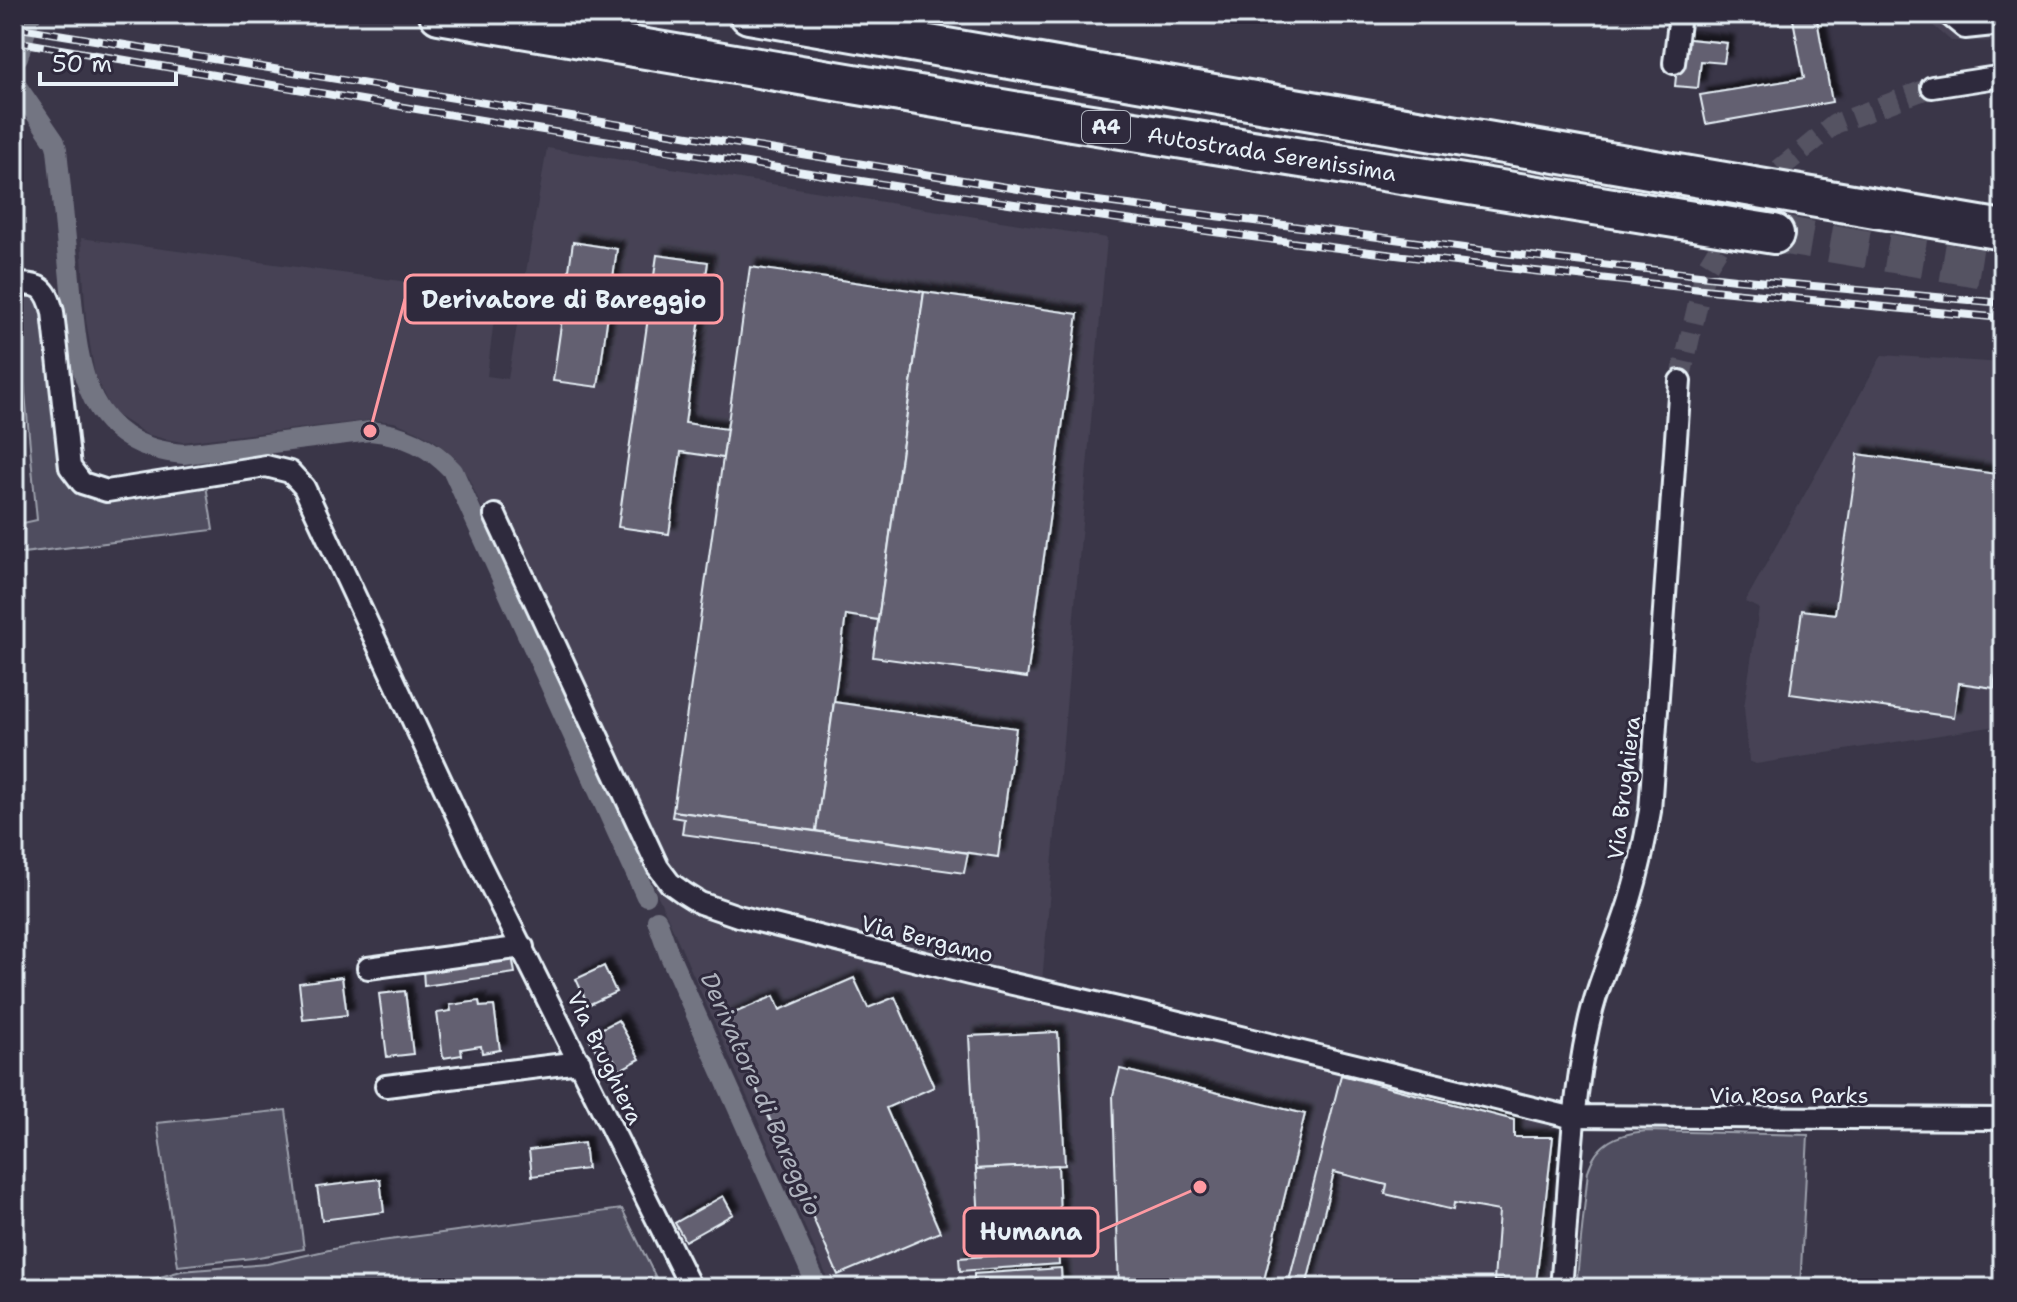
<svg xmlns="http://www.w3.org/2000/svg" width="2017" height="1302" font-family="'Shantell Sans',sans-serif">
  <style>
    .built { fill: #464354 }
    .green { fill: #504e5f; stroke: #9ca0ac; stroke-width: 2 }
    .lines { fill: none; stroke-linecap: round; stroke-linejoin: round }
    .canal { stroke: #737482; stroke-width: 20 }
    .building { fill: #636171; stroke: #e8f1f8; stroke-width: 2; filter: url(#shadow) }
    .minor-tunnel { stroke: #545262; stroke-width: 20; stroke-dasharray: 20 10; stroke-linecap: butt }
    .motorway-tunnel { stroke: #545262; stroke-width: 38; stroke-dasharray: 38 19; stroke-linecap: butt }
    .minor-casing { stroke: #e8f1f8; stroke-width: 26 }
    .motorway-casing { stroke: #e8f1f8; stroke-width: 44 }
    .minor { stroke: #2f2a3d; stroke-width: 20 }
    .motorway { stroke: #2f2a3d; stroke-width: 38 }
    .rail-casing { stroke: #e8f1f8; stroke-width: 8 }
    .rail { stroke: #2f2a3d; stroke-width: 5; stroke-dasharray: 15; stroke-linecap: butt }
    .labels { text-anchor: middle; dominant-baseline: central; stroke-width: 6; stroke-linejoin: round; paint-order: stroke }
    .shield { fill: #2f2a3d; stroke: #b0b5c0; stroke-width: 2 }
    .shield-label { font-size: 20px; font-weight: bold; fill: #e8f1f8 }
    .street-label { font-size: 22px; fill: #e8f1f8; stroke: #2f2a3d }
    .water-label { font-size: 24px; font-style: italic; fill: #aeb2bd; stroke: #2f2a3d }
    .leader { fill: none; stroke: #ff9aa2; stroke-width: 3 }
    .callout-dot { fill: #ff9aa2; stroke: #2f2a3d; stroke-width: 3 }
    .callout { fill: #2f2a3d; stroke: #ff9aa2; stroke-width: 3 }
    .callout-label { font-size: 24px; text-anchor: middle; font-weight: bold; fill: #e8f1f8 }
  </style>
  <defs>
    <filter id="shadow"><feDropShadow dx="7" dy="-7" stdDeviation="2" flood-color="#0009"/></filter>
  </defs>
  <rect width="100%" height="100%" fill="#3a3648"/>
  <filter id="ink" filterUnits="userSpaceOnUse"><feTurbulence type="fractalNoise" baseFrequency=".0125" numOctaves="2"/><feDisplacementMap in="SourceGraphic" scale="16" xChannelSelector="R" yChannelSelector="G"/><feConvolveMatrix kernelMatrix="1 2 1 2 8 2 1 2 1" color-interpolation-filters="sRGB"/></filter>
  <g filter="url(#ink)">
    <g class="built">
      <polygon points="1920,14 2003,14 2003,42 1951,41"/>
      <polygon points="547,148 1107,238 1042,982 1569,1108 1552,1288 832,1288 672,927 468,477 455,458 434,440 417,431 394,422 371,420 182,442 165,439 146,434 112,412 95,376 86,320 81,238 497,294 487,376 508,379"/>
      <polygon points="1882,355 2003,363 2003,725 1756,764 1749,761 1744,707 1759,608 1745,602"/>
    </g>
    <g class="green">
      <polygon points="14,288 40,294 73,482 206,485 213,530 14,554 14,525 37,520 18,319 14,318"/>
      <polygon points="286,1110 304,1249 253,1258 178,1266 157,1123"/>
      <path d="M 1646,1131 L 1808,1135 L 1800,1288 L 1576,1288 L 1588,1171 C 1597,1142 1617,1134 1646,1131 Z"/>
      <path d="M 622,1209 L 661,1288 L 269,1288 C 244,1278 210,1287 184,1288 C 155,1289 125,1288 96,1288 L 146,1281 L 181,1271 L 267,1264 L 351,1245 Z"/>
    </g>
    <g class="lines">
      <g class="canal">
        <polyline points="18,57 31,14"/>
        <path d="M 14,82 L 55,142 L 57,149 C 61,192 66,236 70,279 C 78,361 80,445 184,454 L 370,431 C 403,434 431,446 453,471 L 646,896"/>
        <polyline points="657,920 669,954 818,1288"/>
      </g>
    </g>
    <g class="building">
      <polygon points="1792,14 1816,14 1832,102 1706,124 1700,95 1804,78"/>
      <polygon points="1680,38 1727,43 1724,63 1701,61 1698,88 1675,86"/>
      <polygon points="573,242 617,249 598,387 553,381"/>
      <polygon points="657,255 708,262 685,423 727,429 723,458 681,452 669,534 618,527"/>
      <polygon points="750,267 924,292 878,620 846,615 816,831 673,811"/>
      <polygon points="924,292 1078,314 1027,678 873,657"/>
      <polygon points="1858,454 2003,475 2003,668 1997,667 1994,688 1959,683 1954,717 1790,694 1802,610 1835,614"/>
      <polygon points="834,702 1016,728 998,857 816,831"/>
      <polygon points="673,811 968,853 964,873 682,834 684,819 672,817"/>
      <polygon points="512,956 515,973 424,986 423,969"/>
      <polygon points="604,966 616,992 588,1005 576,979"/>
      <polygon points="342,977 347,1015 303,1020 299,983"/>
      <polygon points="854,978 868,1008 895,997 934,1087 886,1108 940,1232 838,1275 725,1017 774,996 780,1010"/>
      <polygon points="405,991 413,1054 387,1057 379,994"/>
      <polygon points="479,1001 480,1007 494,1006 500,1050 482,1053 481,1046 461,1049 462,1055 443,1058 437,1013 451,1011 450,1005"/>
      <polygon points="618,1020 640,1059 620,1070 614,1059 604,1065 588,1036"/>
      <polygon points="1058,1032 1065,1165 976,1169 969,1036"/>
      <polygon points="1120,1069 1305,1114 1262,1288 1119,1288 1113,1095"/>
      <polygon points="1341,1075 1514,1120 1514,1137 1553,1137 1536,1283 1494,1281 1499,1211 1454,1203 1453,1210 1424,1203 1385,1194 1387,1185 1334,1172 1307,1283 1289,1281"/>
      <polygon points="584,1143 587,1169 532,1176 529,1150"/>
      <polygon points="1058,1165 1060,1217 979,1221 976,1169"/>
      <polygon points="380,1179 384,1212 322,1220 317,1187"/>
      <polygon points="723,1196 733,1214 685,1241 675,1223"/>
      <polygon points="1058,1251 1059,1264 960,1271 959,1258"/>
      <polygon points="1061,1268 1062,1288 974,1288 974,1274"/>
    </g>
    <g class="lines">
      <polyline class="minor-tunnel" points="1680,381 1706,268 1756,188 1835,124 1932,87"/>
      <polyline class="motorway-tunnel" points="1774,234 2003,272"/>
      <defs>
        <g id="minor">
          <polyline points="1948,14 1965,28 2003,24"/>
          <polyline points="1674,63 1680,14"/>
          <polyline points="1932,87 2003,76"/>
          <path d="M 14,284 C 39,284 46,285 53,312 L 70,467 L 82,483 L 107,491 L 266,466 L 290,472 L 304,487 L 477,858 L 691,1288"/>
          <polyline points="495,515 658,867 670,883 684,893 700,903 738,916 969,974 1166,1019 1566,1116 2003,1119"/>
          <polyline points="368,968 523,947"/>
          <polyline points="386,1086 580,1062"/>
          <path d="M 1561,1288 C 1569,1202 1570,1112 1588,1027 C 1597,983 1617,943 1630,900 C 1639,870 1645,841 1650,811 L 1680,381"/>
        </g>
        <g id="motorway">
          <polyline points="439,14 1072,121 1774,234"/>
          <polyline points="749,14 2003,230"/>
        </g>
      </defs>
      <use href="#minor" class="minor-casing"/>
      <use href="#motorway" class="motorway-casing"/>
      <use href="#minor" class="minor"/>
      <use href="#motorway" class="motorway"/>
      <defs>
        <g id="rail">
          <polyline points="14,27 1074,198 1503,253 1735,279 2003,303"/>
          <path d="M 14,41 C 366,101 717,161 1070,212 C 1380,257 1691,290 2003,318"/>
        </g>
      </defs>
      <use href="#rail" class="rail-casing"/>
      <use href="#rail" class="rail"/>
    </g>
  </g>
  <g class="labels">
    <rect class="shield" x="1082" y="111" width="48" height="32" rx="6"/>
    <g class="shield-label">
      <text x="1106" y="127">A4</text>
    </g>
    <g class="street-label">
      <text transform="translate(1272 154) rotate(9)">Autostrada Serenissima</text>
      <text transform="translate(1624 788) rotate(-83)">Via Brughiera</text>
      <text transform="translate(927 939) rotate(14)">Via Bergamo</text>
      <text transform="translate(605 1058) rotate(64)">Via Brughiera</text>
      <text x="1789" y="1095">Via Rosa Parks</text>
    </g>
    <g class="water-label">
      <text transform="translate(761 1094) rotate(66)">Derivatore di Bareggio</text>
    </g>
  </g>
  <path class="leader" d="M370 431L405 299M1200 1187L1098 1232"/>
  <g class="callout-dot">
    <circle cx="370" cy="431" r="8"/>
    <circle cx="1200" cy="1187" r="8"/>
  </g>
  <g class="callout">
    <rect x="405" y="275" width="317" height="48" rx="8"/>
    <rect x="964" y="1208" width="134" height="48" rx="8"/>
  </g>
  <g class="callout-label">
    <text x="564" y="308">Derivatore di Bareggio</text>
    <text x="1031" y="1240">Humana</text>
  </g>
  <rect width="2017" height="1302" fill="none" stroke="#2f2a3d" stroke-width="48"/>
  <rect x="24" y="24" width="1969" height="1254" fill="none" stroke="#e8f1f8" stroke-width="3" filter="url(#ink)"/>
  <path d="M40 72v12h136v-12" fill="none" stroke="#e8f1f8" stroke-width="4"/>
  <text x="52" y="72" font-size="24" fill="#e8f1f8" stroke="#2f2a3d" stroke-width="6" paint-order="stroke">50 m</text>
</svg>
